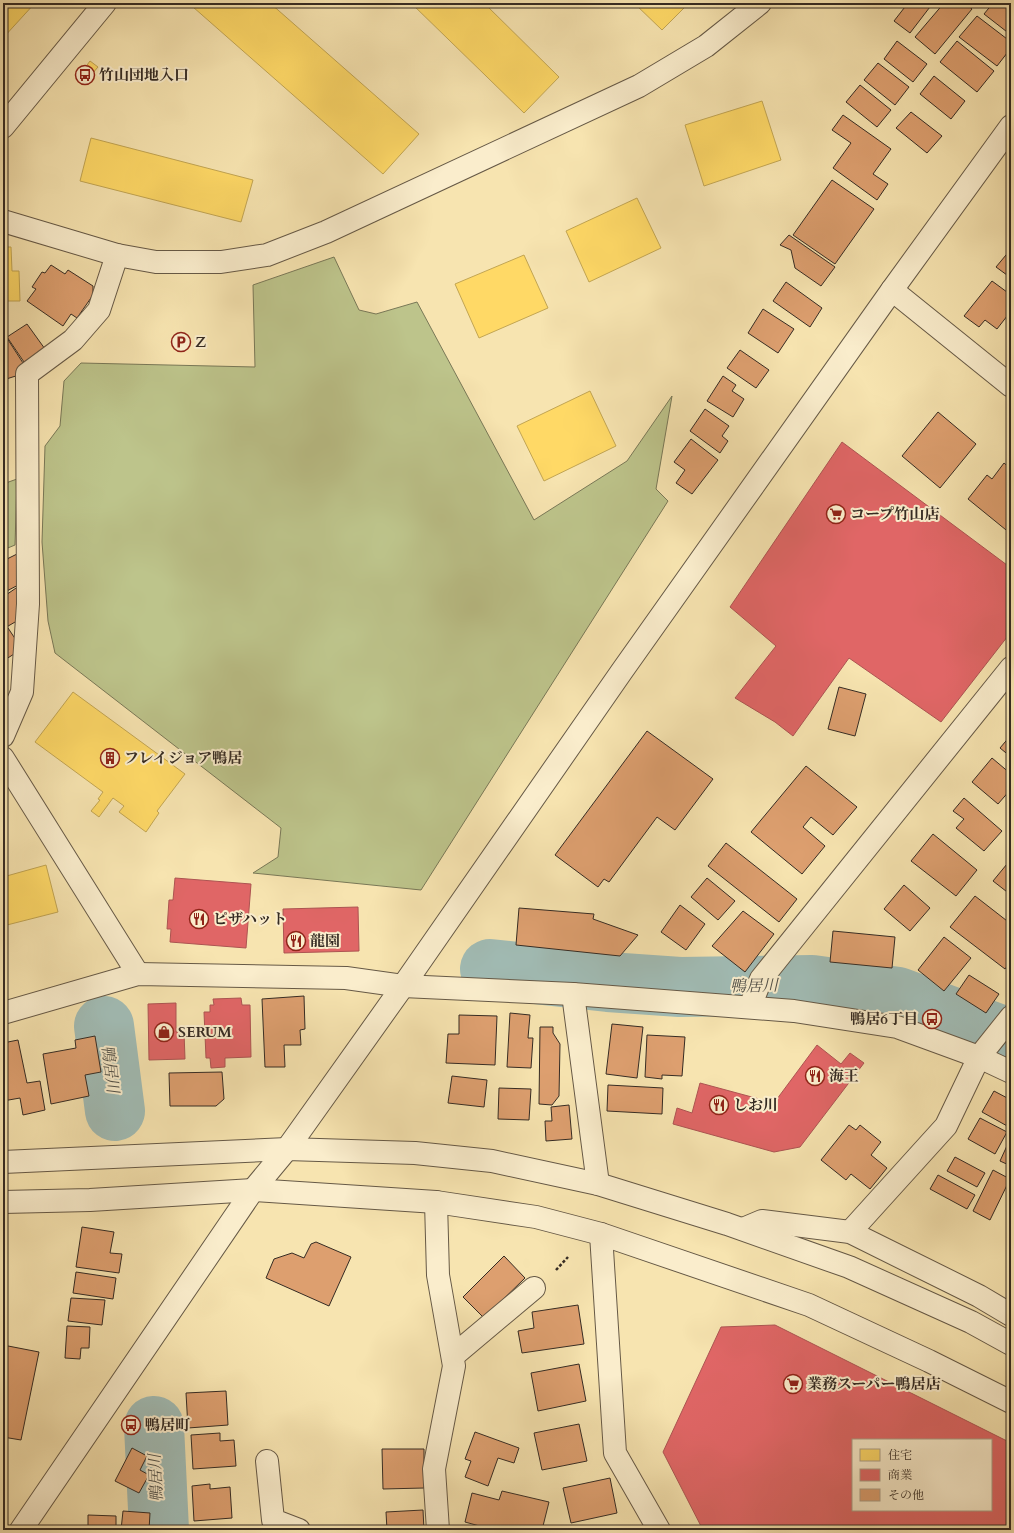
<svg xmlns="http://www.w3.org/2000/svg" width="1014" height="1533" font-family="Cardo,'Noto Serif JP',serif">
  <style>
    .green { fill: #bdc48b; stroke: #797857 }
    .homes { fill: #ffd966; stroke: #c2a552 }
    .shops { fill: #e06666; stroke: #ad5452; fill-rule: evenodd }
    .lines { fill: none; stroke-linecap: round; stroke-linejoin: round }
    .river { stroke: #a1bcb5; stroke-width: 60 }
    .building { fill: #dd9f6f; stroke: #352b23 }
    .minor-casing { stroke: #665946; stroke-width: 24 }
    .path { stroke: #352b23; stroke-width: 2.5; stroke-dasharray: 3 2; stroke-linecap: butt }
    .minor { stroke: #faedcc; stroke-width: 22 }
    .labels { text-anchor: middle; dominant-baseline: central; stroke-width: 4; stroke-linejoin: round; paint-order: stroke }
    .poi-label { font-size: 15px; font-weight: bold; fill: #352b23; stroke: #faedcc; text-anchor: start }
    .water-label { font-size: 16px; font-style: italic; fill: #504f48; stroke: #faedcc }
  </style>
  <rect width="100%" height="100%" fill="#f7e4b0"/>
  <filter id="stains"><feTurbulence type="fractalNoise" baseFrequency=".005" numOctaves="4"/><feColorMatrix values="0 0 0 0 .2 0 0 0 0 .09 0 0 0 0 .02 0 0 0 .5 -.17"/></filter>
  <radialGradient id="worn" r=".72"><stop offset=".6" stop-color="#630" stop-opacity="0"/><stop offset="1" stop-color="#630" stop-opacity=".3"/></radialGradient>
  <g class="green">
    <polygon points="334,257 359,310 376,314 417,302 534,520 627,461 672,396 656,489 668,501 421,890 253,873 278,857 281,828 55,653 48,621 42,542 45,446 60,426 64,381 81,363 255,367 253,285"/>
    <polygon points="17,479 15,545 3,550 3,484"/>
  </g>
  <g class="homes">
    <polygon points="3,3 35,3 3,38"/>
    <polygon points="197,3 270,3 419,134 383,174 193,7"/>
    <polygon points="411,3 484,3 559,77 524,113"/>
    <polygon points="634,3 689,3 662,30"/>
    <polygon points="90,61 98,67 86,81 79,76"/>
    <polygon points="762,101 781,160 704,186 685,125"/>
    <polygon points="91,138 253,180 241,222 80,181"/>
    <polygon points="637,198 661,248 589,282 566,231"/>
    <polygon points="3,247 11,247 12,271 19,271 20,301 3,301"/>
    <polygon points="524,255 548,308 479,338 455,284"/>
    <polygon points="590,391 616,446 544,481 517,426"/>
    <polygon points="73,692 185,774 157,811 159,813 146,832 119,812 124,806 113,798 99,817 91,811 100,800 98,799 103,792 35,742"/>
    <polygon points="46,865 58,912 3,926 3,877"/>
  </g>
  <g class="shops">
    <polygon points="842,442 1011,568 1011,632 941,722 849,658 793,736 775,722 735,698 776,646 730,607"/>
    <polygon points="175,878 251,884 246,948 170,942 171,929 167,929 169,900 173,900"/>
    <polygon points="358,907 359,951 284,953 283,909"/>
    <polygon points="241,998 242,1005 250,1005 251,1057 225,1058 225,1067 211,1068 210,1058 206,1058 204,1012 210,1012 210,1005 214,1005 213,999"/>
    <polygon points="176,1003 176,1032 184,1032 185,1059 149,1060 148,1004"/>
    <polygon points="817,1045 841,1064 850,1053 864,1063 800,1147 774,1152 673,1124 677,1108 692,1113 700,1083 774,1103"/>
    <path d="M 775,1325 L 1011,1443 L 1011,1530 L 703,1530 L 663,1452 L 721,1327 ZM 853,1440 L 991,1440 L 991,1510 L 853,1510 Z"/>
  </g>
  <g class="lines">
    <g class="river">
      <polyline points="490,969 608,982 680,987 812,985 898,997 1011,1039"/>
      <polyline points="104,1026 115,1111"/>
      <polyline points="154,1426 159,1530"/>
    </g>
  </g>
  <g class="building">
    <polygon points="908,3 933,3 910,33 894,21"/>
    <polygon points="944,3 965,3 972,9 935,54 915,37"/>
    <polygon points="993,3 1006,3 1011,7 1011,35 984,14"/>
    <polygon points="977,16 1011,42 1011,48 997,66 959,37"/>
    <polygon points="897,41 927,64 913,82 884,59"/>
    <polygon points="957,41 994,71 977,92 940,62"/>
    <polygon points="878,63 909,87 895,105 864,80"/>
    <polygon points="934,76 965,101 951,119 920,94"/>
    <polygon points="860,85 891,110 877,127 846,102"/>
    <polygon points="911,112 942,136 927,153 896,128"/>
    <polygon points="843,115 891,149 873,174 888,184 877,200 833,168 851,143 832,130"/>
    <polygon points="832,180 874,209 835,264 793,235"/>
    <polygon points="789,235 835,267 821,286 795,268 791,250 780,245"/>
    <polygon points="1011,249 1011,278 996,267"/>
    <polygon points="51,265 65,274 68,270 93,286 93,295 77,318 71,314 63,326 27,301 36,289 32,287 42,272 45,273"/>
    <polygon points="992,281 1011,295 1011,311 997,329 985,320 979,327 964,316"/>
    <polygon points="786,282 822,308 810,327 773,301"/>
    <polygon points="763,309 794,329 778,353 748,333"/>
    <polygon points="27,324 45,349 24,362 7,337"/>
    <polygon points="3,332 23,363 19,375 3,380"/>
    <polygon points="740,350 769,370 756,388 727,368"/>
    <polygon points="723,376 736,385 732,391 744,399 733,417 707,401"/>
    <polygon points="705,409 729,426 722,436 728,441 720,453 690,431"/>
    <polygon points="938,412 976,444 940,488 902,456"/>
    <polygon points="691,439 718,460 692,494 676,483 685,470 674,462"/>
    <polygon points="1004,463 1011,469 1011,534 968,499 987,475 992,479"/>
    <polygon points="17,554 24,582 3,593 3,561"/>
    <polygon points="19,586 22,618 3,629 3,597"/>
    <polygon points="8,628 22,649 3,661 3,631"/>
    <polygon points="839,687 866,694 855,736 828,729"/>
    <polygon points="647,731 713,779 675,830 657,817 609,882 604,879 598,887 555,855"/>
    <polygon points="1011,735 1011,757 1000,748"/>
    <polygon points="992,758 1011,774 1011,789 998,804 972,782"/>
    <polygon points="806,766 857,807 833,835 811,817 803,827 825,846 802,874 751,832"/>
    <polygon points="964,798 1002,831 984,851 956,828 964,819 953,811"/>
    <polygon points="933,834 977,870 956,896 911,861"/>
    <polygon points="726,843 797,899 779,922 708,866"/>
    <polygon points="1007,864 1011,867 1011,895 993,881"/>
    <polygon points="707,878 735,901 718,920 691,897"/>
    <polygon points="904,885 930,908 910,931 884,909"/>
    <polygon points="975,896 1011,924 1011,961 1005,969 950,927"/>
    <polygon points="680,905 705,924 686,950 661,932"/>
    <polygon points="519,908 594,914 593,919 638,935 620,956 516,945"/>
    <polygon points="743,911 774,934 745,972 712,946"/>
    <polygon points="833,931 895,937 892,968 830,962"/>
    <polygon points="944,937 971,958 944,991 918,970"/>
    <polygon points="969,975 999,994 986,1013 956,994"/>
    <polygon points="304,996 305,1029 300,1030 301,1045 284,1045 285,1067 265,1067 262,999"/>
    <polygon points="510,1013 530,1015 528,1038 533,1038 531,1068 507,1067"/>
    <polygon points="459,1015 497,1016 495,1065 446,1063 448,1034 459,1034"/>
    <polygon points="612,1024 643,1027 637,1078 606,1074"/>
    <polygon points="540,1027 553,1027 553,1033 560,1044 559,1096 552,1105 539,1104"/>
    <polygon points="647,1035 685,1037 682,1076 662,1075 662,1079 645,1077"/>
    <polygon points="95,1036 101,1072 85,1075 89,1096 51,1104 43,1054 76,1048 75,1040"/>
    <polygon points="18,1040 27,1083 40,1081 45,1110 23,1115 20,1098 3,1101 3,1043"/>
    <polygon points="222,1072 224,1099 216,1106 170,1106 169,1073"/>
    <polygon points="452,1076 487,1080 484,1107 448,1103"/>
    <polygon points="608,1085 663,1088 662,1114 607,1111"/>
    <polygon points="499,1088 531,1089 529,1120 498,1119"/>
    <polygon points="994,1091 1011,1100 1011,1124 1009,1127 982,1112"/>
    <polygon points="569,1105 572,1139 546,1141 545,1121 552,1121 551,1107"/>
    <polygon points="980,1118 1007,1132 995,1154 968,1139"/>
    <polygon points="849,1125 856,1130 860,1125 881,1142 871,1155 887,1168 870,1189 851,1174 846,1180 821,1160"/>
    <polygon points="1011,1137 1011,1166 1000,1161"/>
    <polygon points="955,1157 985,1173 977,1187 947,1171"/>
    <polygon points="993,1170 1010,1179 990,1220 973,1211"/>
    <polygon points="938,1175 975,1195 967,1209 930,1189"/>
    <polygon points="82,1227 114,1232 110,1253 122,1254 119,1273 76,1267"/>
    <polygon points="316,1242 351,1257 329,1306 266,1278 274,1259 292,1253 304,1258 311,1244"/>
    <polygon points="504,1256 525,1278 484,1318 463,1297"/>
    <polygon points="76,1272 116,1278 113,1299 73,1293"/>
    <polygon points="71,1298 105,1300 102,1325 68,1321"/>
    <polygon points="578,1305 584,1344 522,1353 518,1331 534,1328 532,1312"/>
    <polygon points="67,1326 90,1327 89,1348 81,1348 80,1359 65,1358"/>
    <polygon points="3,1345 39,1352 21,1440 3,1437"/>
    <polygon points="579,1364 586,1401 538,1411 531,1373"/>
    <polygon points="226,1391 228,1425 188,1428 186,1393"/>
    <polygon points="579,1424 587,1461 542,1470 534,1433"/>
    <polygon points="475,1432 519,1448 514,1463 498,1458 488,1486 465,1477 471,1461 465,1459"/>
    <polygon points="220,1433 220,1441 234,1440 236,1466 193,1469 191,1435"/>
    <polygon points="132,1448 147,1456 140,1470 149,1475 139,1493 115,1481"/>
    <polygon points="382,1449 424,1449 424,1488 383,1489"/>
    <polygon points="610,1478 617,1513 571,1523 563,1488"/>
    <polygon points="210,1484 210,1489 230,1487 232,1518 194,1521 192,1486"/>
    <polygon points="502,1491 549,1502 542,1530 494,1530 465,1522 472,1493 499,1500"/>
    <polygon points="423,1510 424,1530 387,1530 386,1512"/>
    <polygon points="123,1511 150,1513 149,1530 121,1530"/>
    <polygon points="88,1515 116,1516 116,1530 88,1530"/>
  </g>
  <g class="lines">
    <defs>
      <g id="minor">
        <polyline points="3,127 105,3"/>
        <polyline points="3,221 117,255 156,262 221,262 267,255 326,232 639,86 706,46 760,3"/>
        <polyline points="892,290 1011,386"/>
        <polyline points="3,736 22,692 28,604 27,374 73,340 99,310 117,255"/>
        <polyline points="3,758 138,974"/>
        <polyline points="573,994 598,1184"/>
        <polyline points="750,1007 761,979 1011,668"/>
        <polyline points="3,1013 138,974 346,978 403,986 573,994 794,1011 897,1027 979,1057 1011,1072"/>
        <polyline points="3,1162 287,1149 415,1153 492,1161 598,1184 727,1224 849,1267 971,1322 1011,1344"/>
        <polyline points="3,1202 90,1200 253,1190 436,1202 536,1217 601,1234 809,1305 929,1361 1011,1402"/>
        <polyline points="436,1202 438,1275 454,1366 434,1469 438,1530"/>
        <polyline points="743,1229 762,1221 850,1232 979,1296 1011,1315"/>
        <polyline points="850,1232 946,1126 979,1057 1011,1017"/>
        <polyline points="601,1234 615,1453 659,1530"/>
        <polyline points="453,1356 534,1288"/>
        <polyline points="267,1461 273,1520 299,1530"/>
        <polyline points="21,1530 253,1190 287,1149 403,986 622,671 892,290 1011,126"/>
      </g>
    </defs>
    <use href="#minor" class="minor-casing"/>
    <polyline class="path" points="556,1270 568,1257"/>
    <use href="#minor" class="minor"/>
  </g>
  <defs>
    <symbol id="bus-ring" viewBox="-11 -11 22 22"><circle r="9.5" fill="#faedcc" stroke="#8f2418" stroke-width="1.5"/><path d="M-5-6H5V4H4V6H2V4H-2V6H-4V4H-5ZM-3.5-4V0h7V-4ZM-3.5 1.2v1.5H-2V1.2ZM2 1.2v1.5H3.5V1.2Z" fill="#8f2418"/></symbol>
    <symbol id="parking-ring" viewBox="-11 -11 22 22"><circle r="9.5" fill="#faedcc" stroke="#8f2418" stroke-width="1.5"/><path d="M-3.5-5.5H1a3.5 3.5 0 0 1 0 7H-1V5.5H-3.5ZM-1-3.4V-.6H.8a1.4 1.4 0 0 0 0-2.8Z" fill="#8f2418"/></symbol>
    <symbol id="supermarket-ring" viewBox="-11 -11 22 22"><circle r="9.5" fill="#faedcc" stroke="#8f2418" stroke-width="1.5"/><path d="M-6-5.5h2.5l.6 2H6L4.5 2H-2.5L-4.4-4H-6ZM-1.5 3.2a1.3 1.3 0 1 0 .1 0ZM3 3.2a1.3 1.3 0 1 0 .1 0Z" fill="#8f2418"/></symbol>
    <symbol id="building-ring" viewBox="-11 -11 22 22"><circle r="9.5" fill="#faedcc" stroke="#8f2418" stroke-width="1.5"/><path d="M-4-6H4V6H1V3H-1V6H-4ZM-2.5-4.3h1.7v1.8h-1.7ZM.8-4.3h1.7v1.8H.8ZM-2.5-1h1.7V.8h-1.7ZM.8-1h1.7V.8H.8Z" fill="#8f2418"/></symbol>
    <symbol id="restaurant-ring" viewBox="-11 -11 22 22"><circle r="9.5" fill="#faedcc" stroke="#8f2418" stroke-width="1.5"/><path d="M-5-6h1v4h1v-4h1v4h1v-4h1v5L-1.5 .5V6h-2V.5L-5-1ZM5-6V6H3V1.5H1.5Q1.5-4 5-6Z" fill="#8f2418"/></symbol>
    <symbol id="shop-ring" viewBox="-11 -11 22 22"><circle r="9.5" fill="#faedcc" stroke="#8f2418" stroke-width="1.5"/><path d="M-5-2.5h2.3a2.7 3.5 0 0 1 5.4 0H5L5.5 6h-11ZM-1.5-2.5h3a1.5 2.3 0 0 0-3 0Z" fill="#8f2418"/></symbol>
  </defs>
  <g fill-rule="evenodd">
    <use href="#bus-ring" x="74" y="64" width="22" height="22"/>
    <use href="#parking-ring" x="170" y="331" width="22" height="22"/>
    <use href="#supermarket-ring" x="825" y="503" width="22" height="22"/>
    <use href="#building-ring" x="99" y="747" width="22" height="22"/>
    <use href="#restaurant-ring" x="188" y="908" width="22" height="22"/>
    <use href="#restaurant-ring" x="285" y="930" width="22" height="22"/>
    <use href="#bus-ring" x="921" y="1008" width="22" height="22"/>
    <use href="#shop-ring" x="153" y="1021" width="22" height="22"/>
    <use href="#restaurant-ring" x="804" y="1065" width="22" height="22"/>
    <use href="#restaurant-ring" x="708" y="1094" width="22" height="22"/>
    <use href="#supermarket-ring" x="782" y="1373" width="22" height="22"/>
    <use href="#bus-ring" x="120" y="1414" width="22" height="22"/>
  </g>
  <g class="labels">
    <g class="poi-label">
      <text x="99" y="75">竹山団地入口</text>
      <text x="195" y="342">Z</text>
      <text x="850" y="514">コープ竹山店</text>
      <text x="124" y="758">フレイジョア鴨居</text>
      <text x="213" y="919">ピザハット</text>
      <text x="310" y="941">龍園</text>
      <text x="918" y="1019" text-anchor="end">鴨居6丁目</text>
      <text x="178" y="1032">SERUM</text>
      <text x="829" y="1076">海王</text>
      <text x="733" y="1105">しお川</text>
      <text x="807" y="1384">業務スーパー鴨居店</text>
      <text x="145" y="1425">鴨居町</text>
    </g>
    <g class="water-label">
      <text transform="translate(754 986) rotate(-1)">鴨居川</text>
      <text transform="translate(110 1069) rotate(83)">鴨居川</text>
      <text transform="translate(156 1478) rotate(-93)">鴨居川</text>
    </g>
  </g>
  <rect width="1014" height="1533" fill="none" stroke="#f7e4b0" stroke-width="16"/>
  <rect x="4" y="4" width="1006" height="1525" fill="none" stroke="#352b23" stroke-width="2"/>
  <rect x="8" y="8" width="998" height="1517" fill="none" stroke="#352b23"/>
  <rect x="852" y="1439" width="140" height="72" fill="#faedcc" stroke="#ab9f88"/>
  <rect x="860" y="1449" width="20" height="12" fill="#ffd966" stroke="#ab9f88"/>
  <text x="888" y="1459" font-size="12" fill="#352b23">住宅</text>
  <rect x="860" y="1469" width="20" height="12" fill="#e06666" stroke="#ab9f88"/>
  <text x="888" y="1479" font-size="12" fill="#352b23">商業</text>
  <rect x="860" y="1489" width="20" height="12" fill="#dd9f6f" stroke="#ab9f88"/>
  <text x="888" y="1499" font-size="12" fill="#352b23">その他</text>
  <rect width="100%" height="100%" filter="url(#stains)"/>
  <rect width="100%" height="100%" fill="url(#worn)"/>
</svg>
